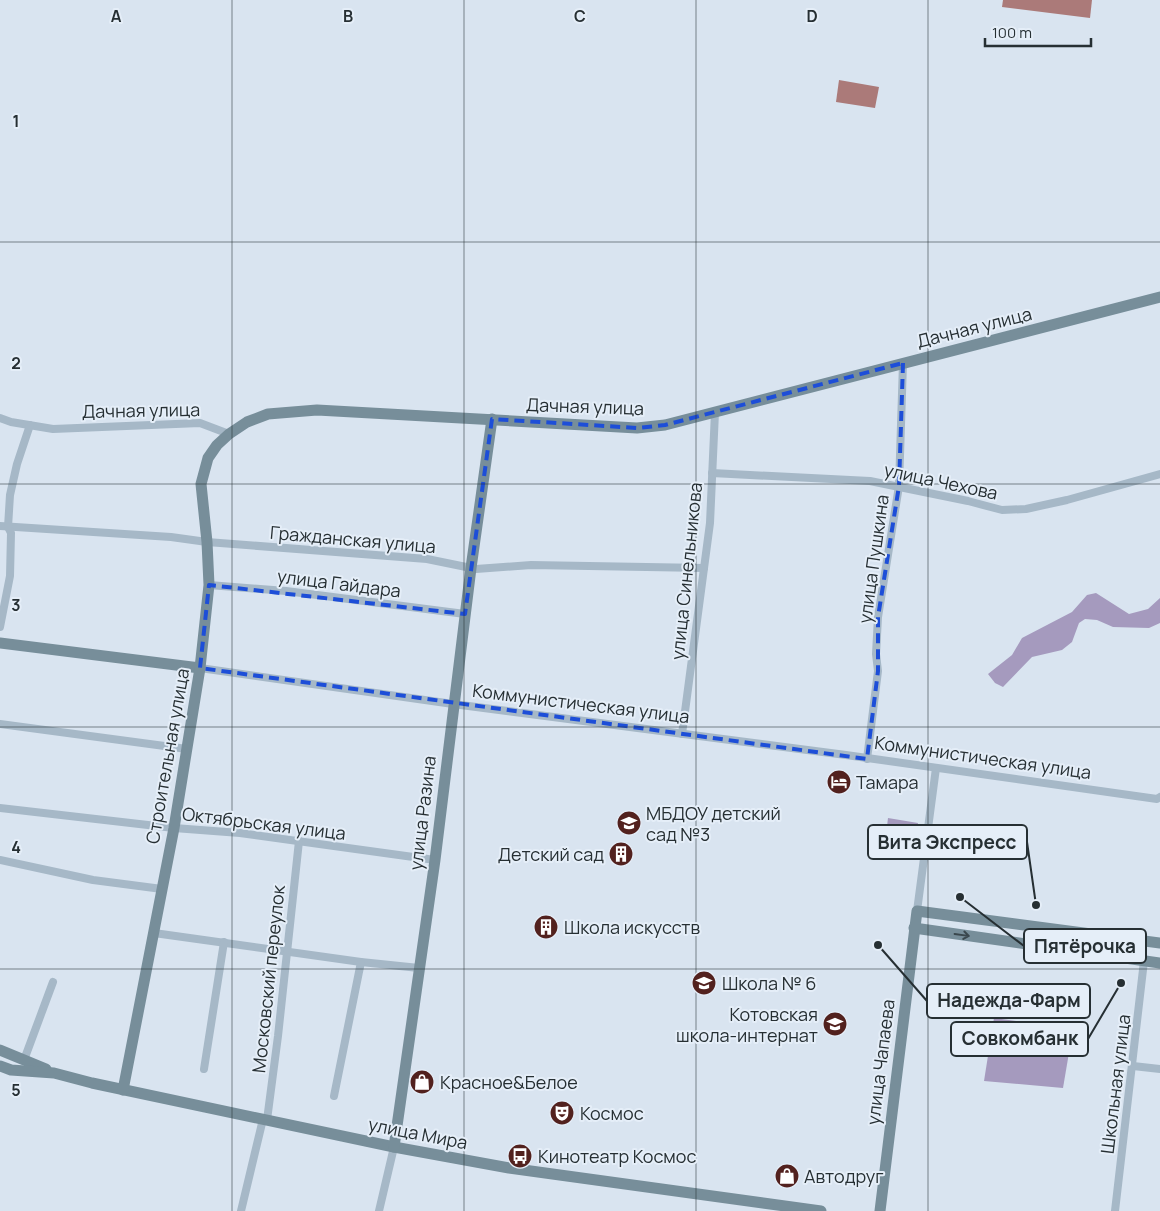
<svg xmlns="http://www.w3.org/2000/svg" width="1160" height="1211" font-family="Manrope,sans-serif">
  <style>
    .green { fill: #a59abe }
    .water { fill: #ab7a79 }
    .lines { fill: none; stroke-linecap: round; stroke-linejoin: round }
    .street { stroke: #a6b8c7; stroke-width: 8 }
    .secondary { stroke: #778e9a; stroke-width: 11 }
    .oneway { stroke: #3a474d }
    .marked { fill: none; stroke: #1d4ed8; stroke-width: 4; stroke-dasharray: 10 6; stroke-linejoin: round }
    .grid { fill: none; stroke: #262f33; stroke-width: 1; stroke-opacity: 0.55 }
    .labels { text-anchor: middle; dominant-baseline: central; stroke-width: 4; stroke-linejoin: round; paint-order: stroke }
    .street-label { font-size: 18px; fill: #262f33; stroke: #e5eef8 }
    .poi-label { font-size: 18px; fill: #262f33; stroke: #e5eef8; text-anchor: start }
    .grid-label { font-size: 16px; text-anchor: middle; font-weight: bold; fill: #262f33; stroke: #e5eef8; stroke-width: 4; stroke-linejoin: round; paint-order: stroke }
    .leader { fill: none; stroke: #262f33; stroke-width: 2 }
    .callout-dot { fill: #262f33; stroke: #e5eef8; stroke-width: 2 }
    .callout { fill: #e5eef8; stroke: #262f33; stroke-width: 2 }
    .callout-label { font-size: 19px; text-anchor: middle; font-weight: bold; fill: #262f33 }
  </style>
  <rect width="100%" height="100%" fill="#d9e4f0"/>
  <g class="green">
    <polygon points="1096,593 1129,614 1148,609 1160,598 1160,623 1149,628 1113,627 1097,620 1085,619 1079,623 1072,642 1062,650 1032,657 1003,687 995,683 988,674 1012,655 1022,638 1072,612 1087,595"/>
    <polygon points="888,818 918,823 915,839 886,835"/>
    <polygon points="994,1018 1073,1029 1063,1088 984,1081"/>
  </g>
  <g class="water">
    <polygon points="1003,0 1092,0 1090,18 1002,7"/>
    <polygon points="839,80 879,87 875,108 836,102"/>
  </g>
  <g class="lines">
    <g class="street">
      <polyline points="0,418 11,422 53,429 200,423 229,434"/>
      <polyline points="712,473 870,481 968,501 1002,510 1026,509 1067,500 1160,474"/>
      <polyline points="0,526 171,537 207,542 427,559 476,569 531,565 704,568"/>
      <polyline points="209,585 286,591 465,614"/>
      <polyline points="0,627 10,576 11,533 8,527 10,495 17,464 30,425"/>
      <polyline points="200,668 453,704 846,755 1157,799 1160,797"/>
      <polyline points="0,724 187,749"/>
      <polyline points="682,734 710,523 715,412"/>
      <polyline points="867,759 878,671 876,654 878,617 899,486 903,363"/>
      <polyline points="0,808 174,828 240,833 435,860"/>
      <polyline points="0,860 93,880 162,889"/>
      <polyline points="917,911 936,768"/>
      <polyline points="154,933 361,962 419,968"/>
      <polyline points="24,1060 53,982"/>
      <polyline points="1133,1066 1160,1069"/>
      <polyline points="204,1069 224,942"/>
      <polyline points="334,1096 361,962"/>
      <polyline points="267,1120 278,1036 299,841"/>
      <polyline points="241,1211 263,1119"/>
      <polyline points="379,1211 394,1147"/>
      <polyline points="1115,1211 1144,961"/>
    </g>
    <g class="secondary">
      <polyline points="0,643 200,668"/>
      <polyline points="914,928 1160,963"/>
      <polyline points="0,1050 46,1069"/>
      <polyline points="0,1066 11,1070 54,1073 92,1083 394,1147 509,1168 821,1211"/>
      <polyline points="123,1090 174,828 200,668 209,585 207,542 201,484 208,458 217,445 229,434 247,422 268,414 317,410 637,428 665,425 1160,297"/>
      <polyline points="394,1147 435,860 471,568 492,419"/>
      <polyline points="880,1211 917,911 1160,943"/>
    </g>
  </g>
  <defs><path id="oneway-shaft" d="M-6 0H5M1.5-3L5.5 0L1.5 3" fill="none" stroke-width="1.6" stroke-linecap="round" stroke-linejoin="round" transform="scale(1.25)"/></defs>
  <use class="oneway" href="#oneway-shaft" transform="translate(962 935) rotate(8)"/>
  <path class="marked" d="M 903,363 L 899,486 L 878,617 L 878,671 L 867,759 L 200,668 L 209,585 L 465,614 L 492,419 L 637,428 L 665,425 Z"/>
  <path class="grid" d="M 232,0 L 232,1211M 464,0 L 464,1211M 696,0 L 696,1211M 928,0 L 928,1211M 0,242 L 1160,242M 0,484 L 1160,484M 0,727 L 1160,727M 0,969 L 1160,969"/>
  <defs>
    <symbol id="hotel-disc" viewBox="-11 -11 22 22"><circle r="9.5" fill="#52211e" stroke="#e5eef8"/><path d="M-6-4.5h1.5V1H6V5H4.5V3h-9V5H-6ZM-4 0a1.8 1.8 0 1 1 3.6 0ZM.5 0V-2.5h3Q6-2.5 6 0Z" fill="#fff"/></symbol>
    <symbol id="school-disc" viewBox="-11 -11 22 22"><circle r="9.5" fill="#52211e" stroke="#e5eef8"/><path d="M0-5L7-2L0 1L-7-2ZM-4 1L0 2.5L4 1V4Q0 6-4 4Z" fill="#fff"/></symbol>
    <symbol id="building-disc" viewBox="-11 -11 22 22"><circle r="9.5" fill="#52211e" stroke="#e5eef8"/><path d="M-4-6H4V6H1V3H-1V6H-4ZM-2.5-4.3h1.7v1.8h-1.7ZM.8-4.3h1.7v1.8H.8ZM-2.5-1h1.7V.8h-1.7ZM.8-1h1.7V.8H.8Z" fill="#fff"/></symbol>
    <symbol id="shop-disc" viewBox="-11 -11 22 22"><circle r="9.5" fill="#52211e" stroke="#e5eef8"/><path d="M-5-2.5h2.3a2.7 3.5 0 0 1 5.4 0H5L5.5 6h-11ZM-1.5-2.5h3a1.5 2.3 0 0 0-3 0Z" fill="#fff"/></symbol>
    <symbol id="theatre-disc" viewBox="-11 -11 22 22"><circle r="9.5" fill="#52211e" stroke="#e5eef8"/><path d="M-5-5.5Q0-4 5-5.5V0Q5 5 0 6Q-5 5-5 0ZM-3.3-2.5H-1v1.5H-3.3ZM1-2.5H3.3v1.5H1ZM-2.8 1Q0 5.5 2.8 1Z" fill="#fff"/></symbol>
    <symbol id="bus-disc" viewBox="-11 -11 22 22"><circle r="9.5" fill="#52211e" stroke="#e5eef8"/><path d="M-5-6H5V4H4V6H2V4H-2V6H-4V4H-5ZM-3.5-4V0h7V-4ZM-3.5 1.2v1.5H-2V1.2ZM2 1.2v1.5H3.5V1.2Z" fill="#fff"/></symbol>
  </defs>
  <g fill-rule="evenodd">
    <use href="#hotel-disc" x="825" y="768" width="28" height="28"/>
    <use href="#school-disc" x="615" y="809" width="28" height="28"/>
    <use href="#building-disc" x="607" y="840" width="28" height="28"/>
    <use href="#building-disc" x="532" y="913" width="28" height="28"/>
    <use href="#school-disc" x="690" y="969" width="28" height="28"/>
    <use href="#school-disc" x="821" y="1010" width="28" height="28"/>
    <use href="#shop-disc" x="408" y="1068" width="28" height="28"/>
    <use href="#theatre-disc" x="548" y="1099" width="28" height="28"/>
    <use href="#bus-disc" x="506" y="1142" width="28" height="28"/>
    <use href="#shop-disc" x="773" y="1162" width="28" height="28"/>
  </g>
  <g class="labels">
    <g class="street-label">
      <text transform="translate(974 327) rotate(-14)">Дачная улица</text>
      <text transform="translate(585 406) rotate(2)">Дачная улица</text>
      <text transform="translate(141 410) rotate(-1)">Дачная улица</text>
      <text transform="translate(941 481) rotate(12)">улица Чехова</text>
      <text transform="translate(353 539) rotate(5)">Гражданская улица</text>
      <text transform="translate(873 559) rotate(-82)">улица Пушкина</text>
      <text transform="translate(686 571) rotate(-84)">улица Синельникова</text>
      <text transform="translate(339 583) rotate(7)">улица Гайдара</text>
      <text transform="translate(581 703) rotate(7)">Коммунистическая улица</text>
      <text transform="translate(167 756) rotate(-80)">Строительная улица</text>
      <text transform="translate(983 757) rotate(8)">Коммунистическая улица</text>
      <text transform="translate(422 813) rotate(-83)">улица Разина</text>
      <text transform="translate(264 823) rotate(7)">Октябрьская улица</text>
      <text transform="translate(268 979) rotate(-84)">Московский переулок</text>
      <text transform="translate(880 1062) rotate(-83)">улица Чапаева</text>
      <text transform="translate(1115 1084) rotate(-83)">Школьная улица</text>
      <text transform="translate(418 1133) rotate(11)">улица Мира</text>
    </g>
    <g class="poi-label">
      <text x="856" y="782">Тамара</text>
      <text x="646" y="813">МБДОУ детский<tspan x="646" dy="21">сад №3</tspan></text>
      <text x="604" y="854" text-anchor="end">Детский сад</text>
      <text x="564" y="927">Школа искусств</text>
      <text x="722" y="983">Школа № 6</text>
      <text x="818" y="1014" text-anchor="end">Котовская<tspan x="818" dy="21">школа-интернат</tspan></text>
      <text x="440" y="1082">Красное&amp;Белое</text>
      <text x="580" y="1113">Космос</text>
      <text x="538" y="1156">Кинотеатр Космос</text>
      <text x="804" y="1176">Автодруг</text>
    </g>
  </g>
  <g class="grid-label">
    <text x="116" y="22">A</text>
    <text x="348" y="22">B</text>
    <text x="580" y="22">C</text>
    <text x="812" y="22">D</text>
    <text x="16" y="127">1</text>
    <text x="16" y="369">2</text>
    <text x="16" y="611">3</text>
    <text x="16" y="853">4</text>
    <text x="16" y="1096">5</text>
  </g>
  <path class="leader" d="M1036 905L1027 842M960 897L1024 946M878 945L927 1001M1121 983L1088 1039"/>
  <g class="callout-dot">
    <circle cx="1036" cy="905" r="5"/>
    <circle cx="960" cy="897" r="5"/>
    <circle cx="878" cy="945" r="5"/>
    <circle cx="1121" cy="983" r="5"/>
  </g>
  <g class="callout">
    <rect x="868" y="825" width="159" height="34" rx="5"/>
    <rect x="1024" y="929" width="122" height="34" rx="5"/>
    <rect x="927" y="984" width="163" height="34" rx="5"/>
    <rect x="951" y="1022" width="137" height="34" rx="5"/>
  </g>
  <g class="callout-label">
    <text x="947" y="849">Вита Экспресс</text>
    <text x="1085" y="953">Пятёрочка</text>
    <text x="1009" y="1007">Надежда-Фарм</text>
    <text x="1020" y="1045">Совкомбанк</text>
  </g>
  <path d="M985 38v8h106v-8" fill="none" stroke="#262f33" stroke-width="2.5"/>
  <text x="992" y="38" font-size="15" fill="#262f33" stroke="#e5eef8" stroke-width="4" paint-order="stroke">100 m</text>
</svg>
